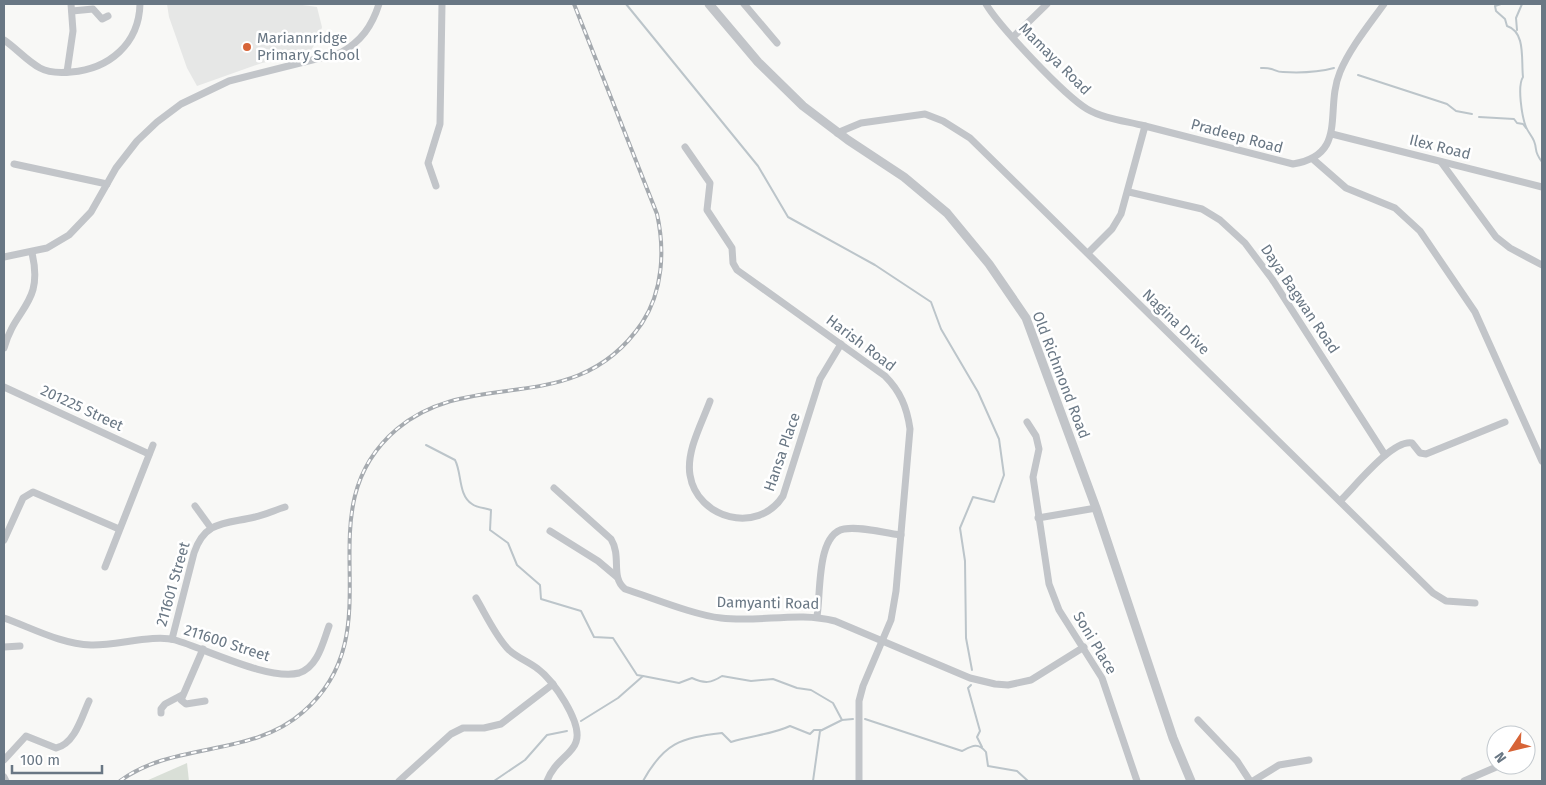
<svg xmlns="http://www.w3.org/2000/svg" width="1546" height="785" font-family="'Fira Sans',sans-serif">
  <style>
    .built { fill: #e6e7e6 }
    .green { fill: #d9dfd7 }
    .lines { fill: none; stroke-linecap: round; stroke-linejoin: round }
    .stream { stroke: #bcc5ca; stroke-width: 2 }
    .minor { stroke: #c2c5c9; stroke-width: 7 }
    .tertiary { stroke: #c2c5c9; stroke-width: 9 }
    .rail-casing { stroke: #a5aaaf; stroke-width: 4 }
    .rail { stroke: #fff; stroke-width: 2; stroke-dasharray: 5.5; stroke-linecap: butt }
    .poi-dot { fill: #d76437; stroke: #fff; stroke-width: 2 }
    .labels { text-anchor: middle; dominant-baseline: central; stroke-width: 5; stroke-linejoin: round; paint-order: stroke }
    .poi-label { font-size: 15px; fill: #697784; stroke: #fff; text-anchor: start }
    .street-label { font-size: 15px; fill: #697784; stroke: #fff }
  </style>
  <rect width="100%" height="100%" fill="#f8f8f6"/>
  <polygon class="built" points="167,4 295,4 317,7 322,27 319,38 309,53 262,63 197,86 187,68 169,17"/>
  <polygon class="green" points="187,763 189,781 146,781"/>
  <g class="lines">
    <g class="stream">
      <polyline points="626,4 758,166 788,217 875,265 931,302 941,329 978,392 999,439 1004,475 994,502 973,497 960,528 965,561 966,638 972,670"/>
      <path d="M 1501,4 L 1495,6 L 1496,11 L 1505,19 L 1507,26 C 1526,32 1521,60 1523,77 C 1517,86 1522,117 1526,127 C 1528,132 1532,136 1534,141 C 1538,151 1533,150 1542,162"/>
      <polyline points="1517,30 1516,18 1522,4"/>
      <path d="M 1261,68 C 1274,67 1274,72 1283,72 C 1300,73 1319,72 1334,68"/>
      <polyline points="1358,75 1447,104 1456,111 1472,114"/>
      <polyline points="1479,117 1514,119 1517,123 1523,124 1526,128"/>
      <path d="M 426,445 L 455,460 C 462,473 458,495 472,504 C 477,508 486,508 491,510 L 490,530 L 508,543 L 517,565 L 540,585 L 541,599 L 581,611 L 594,637 L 613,638 L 637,675 L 643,676"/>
      <polyline points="971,685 968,688 980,731 977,737 982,747"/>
      <path d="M 865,719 L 962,751 C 972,746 978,742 986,752 L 988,766 L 1017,771 L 1028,781"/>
      <path d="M 581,721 L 618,698 L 643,676 L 679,683 L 692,678 C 705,684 711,683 722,676 L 751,681 L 773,679 L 797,688 L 811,690 L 833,703 L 842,720 L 853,719"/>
      <polyline points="494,781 525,760 547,735 567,731"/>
      <path d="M 643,781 C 664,743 680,738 722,733 L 731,742 C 752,735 771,735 790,726 L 810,734 L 814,730 L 822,730"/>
      <polyline points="813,781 820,731 842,720"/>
    </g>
    <g class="minor">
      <polyline points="744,4 777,43"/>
      <path d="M 986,4 C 999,26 1064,95 1087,109 C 1104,119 1126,121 1145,126"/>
      <polyline points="72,11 93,9 102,19 108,16"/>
      <polyline points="1013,37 1047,4"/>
      <path d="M 4,40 C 16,48 27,61 40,68 C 49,73 61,73 71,72 C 109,69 139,44 140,4"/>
      <polyline points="67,72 73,31 71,4"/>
      <polyline points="837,133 861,123 925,114 943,121 970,138 1433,593 1446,601 1475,603"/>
      <polyline points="1332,134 1542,187"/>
      <path d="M 685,147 L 710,183 L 707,210 L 732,248 L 733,263 L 737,270 L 885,376 C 900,391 907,407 910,429 L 896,591 L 891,620 L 863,686 L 859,701 L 859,781"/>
      <polyline points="1314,160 1346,188 1395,208 1420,231 1475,312 1542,461"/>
      <polyline points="1441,162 1496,237 1510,248 1542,265"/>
      <polyline points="14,164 107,184"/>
      <polyline points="436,186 428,163 440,124 442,4"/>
      <polyline points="1129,192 1202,209 1220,220 1245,243 1272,279 1385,455"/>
      <path d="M 1088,253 L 1112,229 L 1121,214 L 1145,126 L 1293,164 C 1349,155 1324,110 1340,72 C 1350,48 1369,25 1384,4"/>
      <path d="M 4,257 L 47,248 L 69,235 L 91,212 L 116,168 L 137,141 L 157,122 L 181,104 L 229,81 L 340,53 C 361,42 372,26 379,4"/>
      <path d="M 4,348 C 15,307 44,304 32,253"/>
      <polyline points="4,387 149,454"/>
      <path d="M 710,401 C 702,423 686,451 690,475 C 697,519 758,535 783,496 L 820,379 L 841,344"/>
      <polyline points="1027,422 1036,436 1039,449 1033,477 1049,584 1059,610 1102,678 1137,781"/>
      <path d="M 554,488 L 611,539 C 622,557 610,577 625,589 C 653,598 694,615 721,618 C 760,623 797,611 835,621 L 970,678 L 995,684 L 1008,685 L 1031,680 L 1084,647"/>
      <path d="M 1340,501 C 1354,488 1392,439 1412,443 L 1420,453 L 1426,454 L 1505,422"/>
      <polyline points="195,506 211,528"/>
      <polyline points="1038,518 1096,508"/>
      <polyline points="550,531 598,561 617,577"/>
      <polyline points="4,540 23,498 33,492 119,529"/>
      <polyline points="105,567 153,445"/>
      <path d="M 476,598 C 486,615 496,637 509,650 C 518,658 529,662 538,669 C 553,680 583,723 576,742 C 572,755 554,761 547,781"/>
      <path d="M 817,616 C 821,595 816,534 844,529 C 861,526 883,533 901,535"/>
      <path d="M 4,618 C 32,628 61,644 91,645 C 115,646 154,634 175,640 C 206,649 269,681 299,673 C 318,667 323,642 329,626"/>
      <path d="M 172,639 L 194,553 C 205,520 226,524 255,517 C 265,515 275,510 285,507"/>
      <polyline points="4,647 20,646"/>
      <polyline points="203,649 181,700 186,704 205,701"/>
      <polyline points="161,713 161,709 165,704 182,695"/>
      <polyline points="1198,720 1237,761 1250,781"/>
      <path d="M 4,760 L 26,736 L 56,748 C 75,744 82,716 89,701"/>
      <polyline points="4,777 6,781"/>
      <polyline points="399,781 451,734 463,728 484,728 501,724 553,684"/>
      <polyline points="1253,781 1279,765 1309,760"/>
      <polyline points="1464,781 1501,765"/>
    </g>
    <polyline class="tertiary" points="709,4 758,62 803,106 848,140 904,177 947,213 989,264 1026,318 1096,508 1173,738 1191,781"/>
    <defs>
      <path id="rail" d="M 120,781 C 174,741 251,758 303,712 C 399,629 300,511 397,429 C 473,365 575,421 642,323 C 663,291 665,250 657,214 L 574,4"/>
    </defs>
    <use href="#rail" class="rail-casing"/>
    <use href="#rail" class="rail"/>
  </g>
  <circle class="poi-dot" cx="247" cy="47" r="5"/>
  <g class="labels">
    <g class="poi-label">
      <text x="257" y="38">Mariannridge<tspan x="257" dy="17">Primary School</tspan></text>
    </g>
    <g class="street-label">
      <text transform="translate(1055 59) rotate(45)">Mamaya Road</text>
      <text transform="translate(1237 136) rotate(15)">Pradeep Road</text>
      <text transform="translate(1440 147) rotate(14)">Ilex Road</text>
      <text transform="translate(1300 299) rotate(56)">Daya Bagwan Road</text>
      <text transform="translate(1176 322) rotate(44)">Nagina Drive</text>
      <text transform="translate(861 343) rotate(37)">Harish Road</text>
      <text transform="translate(1061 375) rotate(69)">Old Richmond Road</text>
      <text transform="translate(82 408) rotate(25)">201225 Street</text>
      <text transform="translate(782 452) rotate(-71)">Hansa Place</text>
      <text transform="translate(173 584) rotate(-74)">211601 Street</text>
      <text transform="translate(768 603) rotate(1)">Damyanti Road</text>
      <text transform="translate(227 643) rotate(18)">211600 Street</text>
      <text transform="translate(1095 643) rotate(59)">Soni Place</text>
    </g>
  </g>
  <rect width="1546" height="785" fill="none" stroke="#697784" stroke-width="10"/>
  <g transform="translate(1511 750) rotate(235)"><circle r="24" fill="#ffffff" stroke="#c3c9ce"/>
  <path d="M0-4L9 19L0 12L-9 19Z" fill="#d76437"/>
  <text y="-8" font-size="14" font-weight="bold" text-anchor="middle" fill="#697784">N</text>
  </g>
  <path d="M12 765v8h90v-8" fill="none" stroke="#697784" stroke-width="2.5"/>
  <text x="20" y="765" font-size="15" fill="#697784" stroke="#ffffff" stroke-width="4" paint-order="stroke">100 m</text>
</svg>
